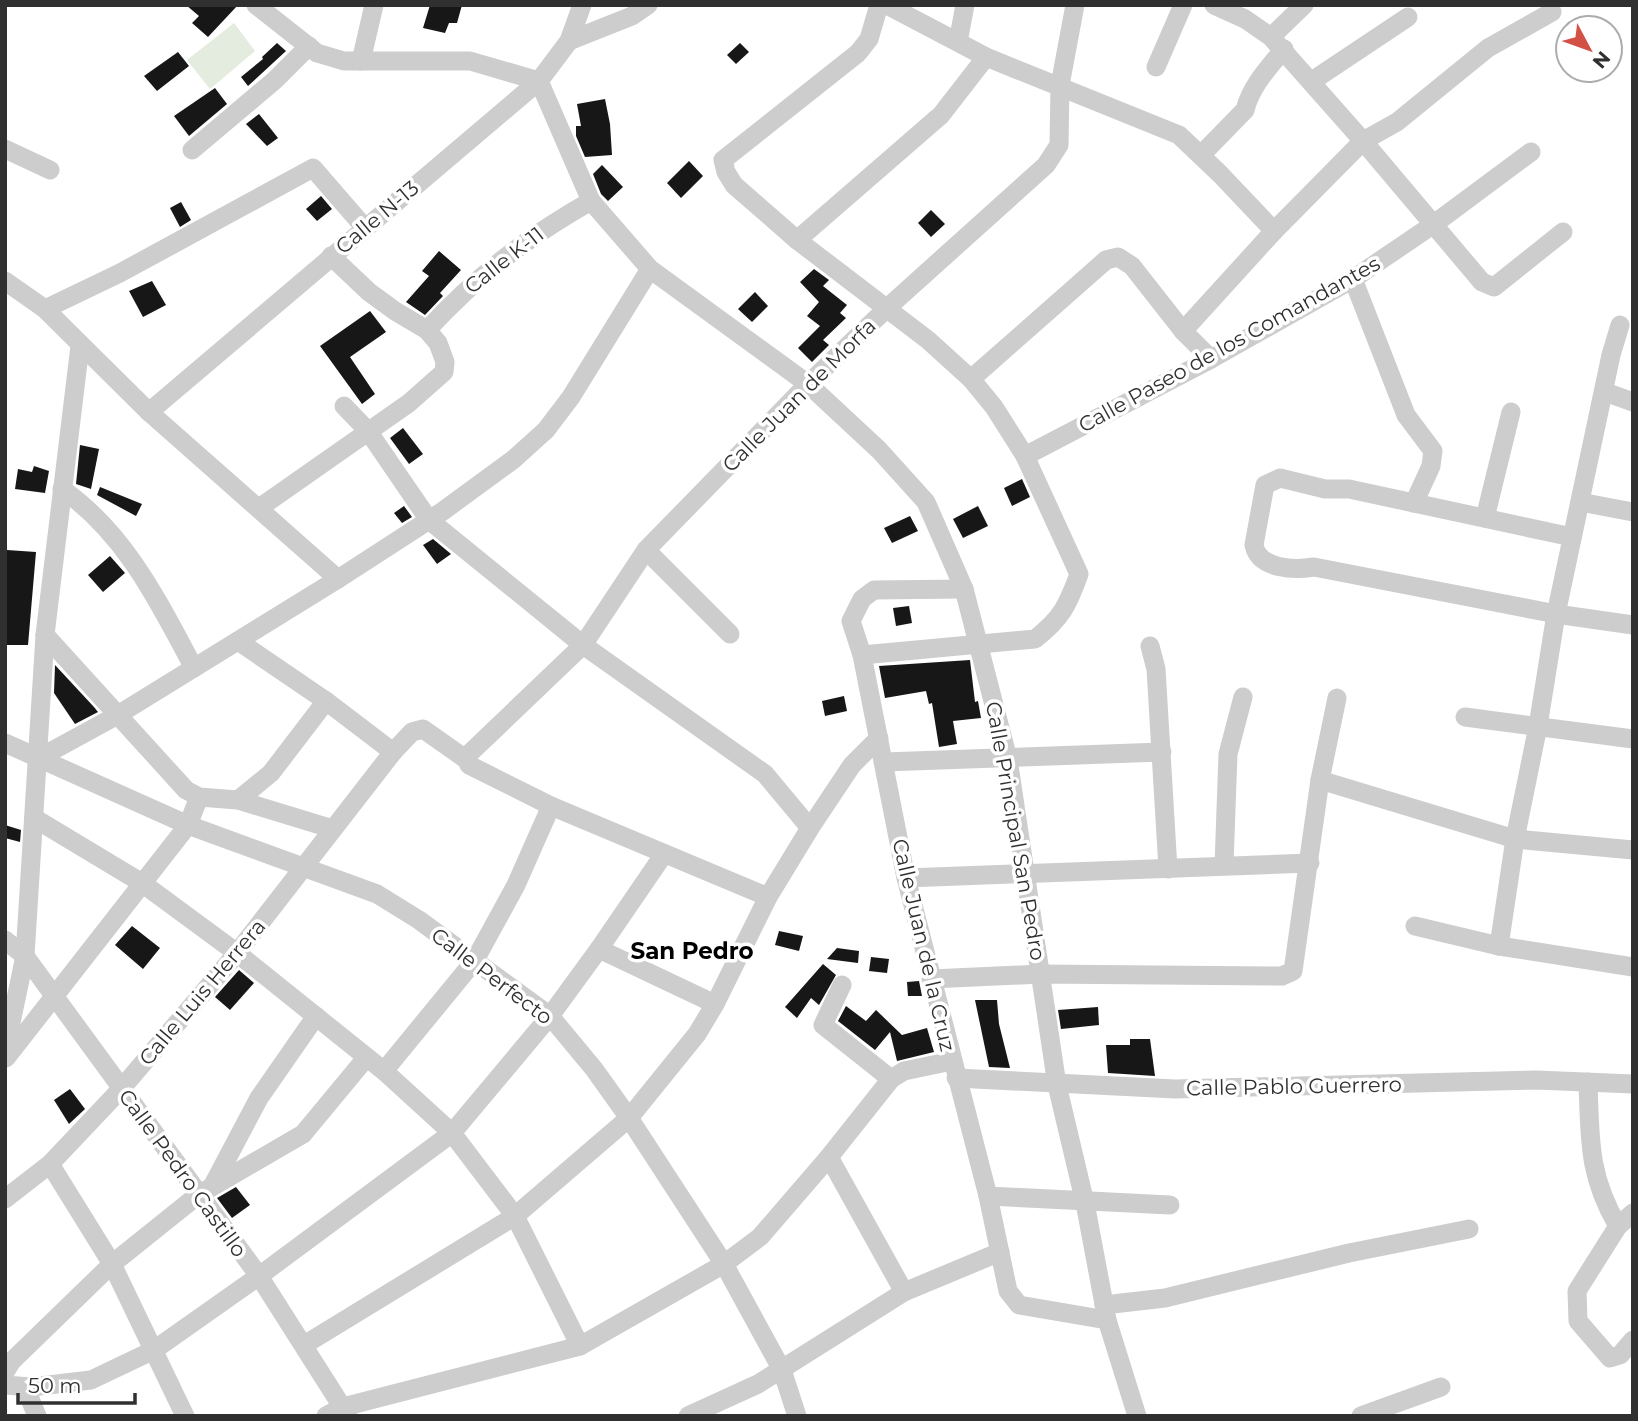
<svg xmlns="http://www.w3.org/2000/svg" width="1638" height="1421" font-family="Montserrat,sans-serif">
  <style>
    .pitch { fill: #e4ebdf }
    .building { fill: #171717 }
    .lines { fill: none; stroke-linecap: round; stroke-linejoin: round }
    .street { stroke: #cdcdcd; stroke-width: 19 }
    .labels { text-anchor: middle; dominant-baseline: central; stroke-width: 7; stroke-linejoin: round; paint-order: stroke }
    .street-label { font-size: 21px; fill: #303030; stroke: #fff }
    .neighbourhood-label { font-size: 23px; font-weight: bold; fill: #000; stroke: #fff }
  </style>
  <rect width="100%" height="100%" fill="#fff"/>
  <polygon class="pitch" points="234,23 255,51 210,89 187,60"/>
  <g class="building">
    <polygon points="186,5 238,5 208,37 192,23 199,16"/>
    <polygon points="430,5 462,5 457,23 449,23 445,33 423,28"/>
    <polygon points="277,43 286,51 248,86 241,77 263,59 262,57"/>
    <polygon points="740,43 749,52 736,64 727,55"/>
    <polygon points="178,52 189,66 157,91 144,76"/>
    <polygon points="215,88 227,104 189,136 174,116"/>
    <polygon points="605,99 610,124 612,155 585,157 576,136 576,126 581,126 577,104"/>
    <polygon points="259,114 278,138 267,146 246,124"/>
    <polygon points="689,161 703,176 681,198 667,183"/>
    <polygon points="602,165 623,187 608,201 601,194 593,174"/>
    <polygon points="321,196 332,209 317,221 306,209"/>
    <polygon points="181,202 191,220 180,227 170,208"/>
    <polygon points="931,210 945,224 931,237 918,223"/>
    <polygon points="439,251 461,270 440,293 443,296 425,315 406,302 429,276 422,271"/>
    <polygon points="814,269 829,280 823,286 847,305 840,313 846,318 823,340 829,345 812,362 798,348 820,326 807,316 819,302 800,282"/>
    <polygon points="152,281 166,305 143,317 129,291"/>
    <polygon points="755,292 768,306 752,322 738,309"/>
    <polygon points="370,311 386,332 350,357 375,394 362,404 320,346"/>
    <polygon points="403,428 423,454 409,464 390,438"/>
    <polygon points="80,445 99,449 91,489 76,484"/>
    <polygon points="34,466 49,471 45,493 15,489 18,469 32,472"/>
    <polygon points="1022,479 1030,497 1012,506 1004,488"/>
    <polygon points="100,487 142,504 136,516 97,495"/>
    <polygon points="404,506 412,517 402,523 394,513"/>
    <polygon points="978,506 988,526 963,538 953,519"/>
    <polygon points="910,516 918,531 892,543 884,528"/>
    <polygon points="433,539 451,554 437,564 423,545"/>
    <polygon points="7,550 36,552 28,645 5,645 5,560"/>
    <polygon points="110,556 125,573 103,592 88,575"/>
    <polygon points="909,606 912,623 896,626 893,608"/>
    <polygon points="970,660 975,702 978,701 981,718 953,721 957,744 939,747 932,703 929,704 926,691 885,698 879,666"/>
    <polygon points="55,665 94,707 98,712 75,724 54,693"/>
    <polygon points="844,696 847,711 825,716 822,701"/>
    <polygon points="5,825 21,830 20,842 5,838"/>
    <polygon points="132,926 160,948 143,969 115,945"/>
    <polygon points="779,931 803,936 799,951 775,945"/>
    <polygon points="837,948 859,951 858,963 827,959"/>
    <polygon points="871,957 889,959 887,973 869,971"/>
    <polygon points="823,964 836,975 819,1005 811,998 797,1018 785,1007"/>
    <polygon points="239,970 254,983 230,1010 215,997"/>
    <polygon points="919,981 922,996 908,996 907,982"/>
    <polygon points="975,1000 997,1000 999,1024 1010,1068 989,1067"/>
    <polygon points="846,1006 866,1021 876,1010 902,1035 927,1028 934,1052 897,1061 890,1032 875,1050 838,1021"/>
    <polygon points="1098,1007 1099,1025 1061,1029 1058,1010"/>
    <polygon points="1130,1039 1150,1039 1155,1076 1108,1073 1106,1045 1130,1045"/>
    <polygon points="70,1089 85,1109 69,1124 54,1100"/>
    <polygon points="236,1187 250,1205 232,1218 217,1198"/>
  </g>
  <g class="lines">
    <g class="street">
      <polyline points="256,5 317,53 344,61 470,61 539,81 591,201 650,269 808,384 879,450 926,502 964,589 1008,759 1057,1085 1085,1203 1107,1320 1137,1416"/>
      <polyline points="887,5 986,57 1179,135 1220,174 1274,231"/>
      <polyline points="1214,5 1245,19 1271,37 1363,141 1397,122 1488,48 1552,12"/>
      <polyline points="1271,37 1304,5"/>
      <polyline points="569,41 632,16 648,5"/>
      <polyline points="958,42 965,5"/>
      <polyline points="361,61 374,5"/>
      <polyline points="1156,67 1183,5"/>
      <polyline points="1312,81 1408,17"/>
      <polyline points="5,149 50,170"/>
      <polyline points="192,150 275,80 309,46"/>
      <path d="M 1201,155 L 1245,110 C 1251,86 1269,67 1284,49"/>
      <polyline points="797,240 941,115 986,57"/>
      <polyline points="1353,279 1406,415 1433,451 1431,466 1414,503"/>
      <polyline points="5,281 45,309 149,412 338,579"/>
      <polyline points="45,309 120,273 313,168 365,228"/>
      <path d="M 427,330 C 478,275 526,238 591,201"/>
      <polyline points="1183,331 1274,231 1363,141 1482,282 1494,287 1563,232"/>
      <polyline points="971,379 1106,260 1118,257 1132,266 1183,331 1211,359"/>
      <polyline points="1605,392 1633,402"/>
      <polyline points="344,406 368,431 429,520 583,645 765,774 810,828"/>
      <polyline points="149,412 539,81 569,41 582,5"/>
      <polyline points="1025,456 1211,359 1353,279 1434,224 1531,152"/>
      <path d="M 62,489 C 126,534 158,601 194,668"/>
      <polyline points="1580,502 1633,512"/>
      <polyline points="259,508 409,403 444,372 445,362 438,343 427,330 395,311 369,292 331,256"/>
      <polyline points="1485,518 1511,412"/>
      <path d="M 1572,537 L 1349,489 L 1325,489 L 1280,478 L 1265,485 L 1254,545 C 1259,570 1295,570 1314,567 L 1556,614 L 1633,625"/>
      <polyline points="646,550 730,634"/>
      <polyline points="964,589 874,590 862,599 851,621 862,655 906,878 988,1196 1008,1291 1019,1305 1107,1320"/>
      <polyline points="45,635 186,790 199,797 238,800 333,829"/>
      <polyline points="238,641 326,701 271,773 238,800"/>
      <polyline points="1150,646 1156,669 1168,869"/>
      <path d="M 862,655 L 1035,639 C 1061,619 1068,605 1079,574 L 1025,456 L 994,407 L 971,379 L 928,340 L 797,240 L 734,185 L 726,172 L 723,160 L 858,53 L 869,39 L 879,5"/>
      <polyline points="326,701 393,752"/>
      <polyline points="1465,717 1633,739"/>
      <polyline points="5,743 188,825 377,894 419,920 550,1016 594,1069 629,1118 724,1264 782,1370 797,1416"/>
      <polyline points="37,759 116,716 338,579 443,511 514,459 546,430 571,397 650,269"/>
      <polyline points="884,762 1162,752"/>
      <polyline points="1320,780 1515,839 1633,850"/>
      <polyline points="34,818 142,883 237,953 384,1071 452,1133 515,1216 580,1346"/>
      <polyline points="1224,865 1228,754 1243,697"/>
      <polyline points="906,878 1310,863"/>
      <polyline points="768,897 551,806 469,765 467,760 470,753 583,645 646,550 808,384 886,309 1046,165 1059,145 1060,85 1075,5"/>
      <polyline points="1415,926 1499,946 1633,967"/>
      <polyline points="5,940 25,956 259,1276 348,1416"/>
      <polyline points="1499,946 1515,839 1538,726 1556,614 1611,355 1620,325"/>
      <polyline points="599,949 715,1004"/>
      <polyline points="931,979 1041,974 1282,976 1293,971 1320,780 1337,698"/>
      <polyline points="842,985 823,1025 891,1079"/>
      <polyline points="5,1051 25,956 45,635 80,346"/>
      <polyline points="6,1058 188,825 199,797"/>
      <polyline points="384,1071 475,960 516,885 551,806"/>
      <polyline points="956,1078 1175,1089 1536,1080 1633,1084"/>
      <path d="M 1588,1082 C 1590,1138 1588,1176 1618,1226"/>
      <polyline points="829,1157 904,1292"/>
      <polyline points="50,1164 112,1264 185,1416"/>
      <polyline points="213,1185 259,1098 316,1016"/>
      <polyline points="988,1196 1170,1205"/>
      <polyline points="5,1199 50,1164 121,1089 237,953 393,752 412,732 423,729 467,760"/>
      <polyline points="1633,1213 1618,1226 1577,1291 1578,1321 1610,1358 1620,1355 1633,1340"/>
      <polyline points="1104,1305 1165,1298 1349,1253 1469,1229"/>
      <polyline points="304,1345 515,1216 629,1118 697,1034 715,1004 768,897 810,828 852,765 879,738"/>
      <polyline points="5,1372 11,1362 112,1264 198,1195 303,1134 366,1058"/>
      <polyline points="5,1385 31,1387 91,1380 154,1350 259,1276 452,1133 550,1016 599,949 664,854"/>
      <polyline points="25,1387 37,1416"/>
      <polyline points="326,1416 343,1407 580,1346 724,1264 760,1237 829,1157 891,1079 904,1071 952,1061"/>
      <polyline points="688,1416 758,1384 904,1292 1000,1252"/>
      <polyline points="1361,1416 1441,1387"/>
    </g>
  </g>
  <g class="labels">
    <g class="street-label">
      <text transform="translate(377 217) rotate(-40)">Calle N-13</text>
      <text transform="translate(504 260) rotate(-38)">Calle K-11</text>
      <text transform="translate(1229 344) rotate(-29)">Calle Paseo de los Comandantes</text>
      <text transform="translate(799 395) rotate(-45)">Calle Juan de Morfa</text>
      <text transform="translate(1016 831) rotate(80)">Calle Principal San Pedro</text>
      <text transform="translate(924 945) rotate(77)">Calle Juan de la Cruz</text>
      <text transform="translate(492 976) rotate(37)">Calle Perfecto</text>
      <text transform="translate(202 992) rotate(-50)">Calle Luis Herrera</text>
      <text transform="translate(1294 1086) rotate(-1)">Calle Pablo Guerrero</text>
      <text transform="translate(183 1173) rotate(54)">Calle Pedro Castillo</text>
    </g>
    <g class="neighbourhood-label">
      <text x="692" y="951">San Pedro</text>
    </g>
  </g>
  <rect width="1638" height="1421" fill="none" stroke="#303030" stroke-width="14"/>
  <g transform="translate(1589 49) rotate(131)"><circle r="33" fill="#ffffff" stroke="#acacac" stroke-width="2"/>
  <path d="M0-5L12 26L0 18L-12 26Z" fill="#d35045"/>
  <text y="-10" font-size="19" font-weight="bold" text-anchor="middle" fill="#303030">N</text>
  </g>
  <path d="M18 1393v10h117v-10" fill="none" stroke="#303030" stroke-width="3.5"/>
  <text x="28" y="1393" font-size="21" fill="#303030" stroke="#ffffff" stroke-width="5" paint-order="stroke">50 m</text>
</svg>
